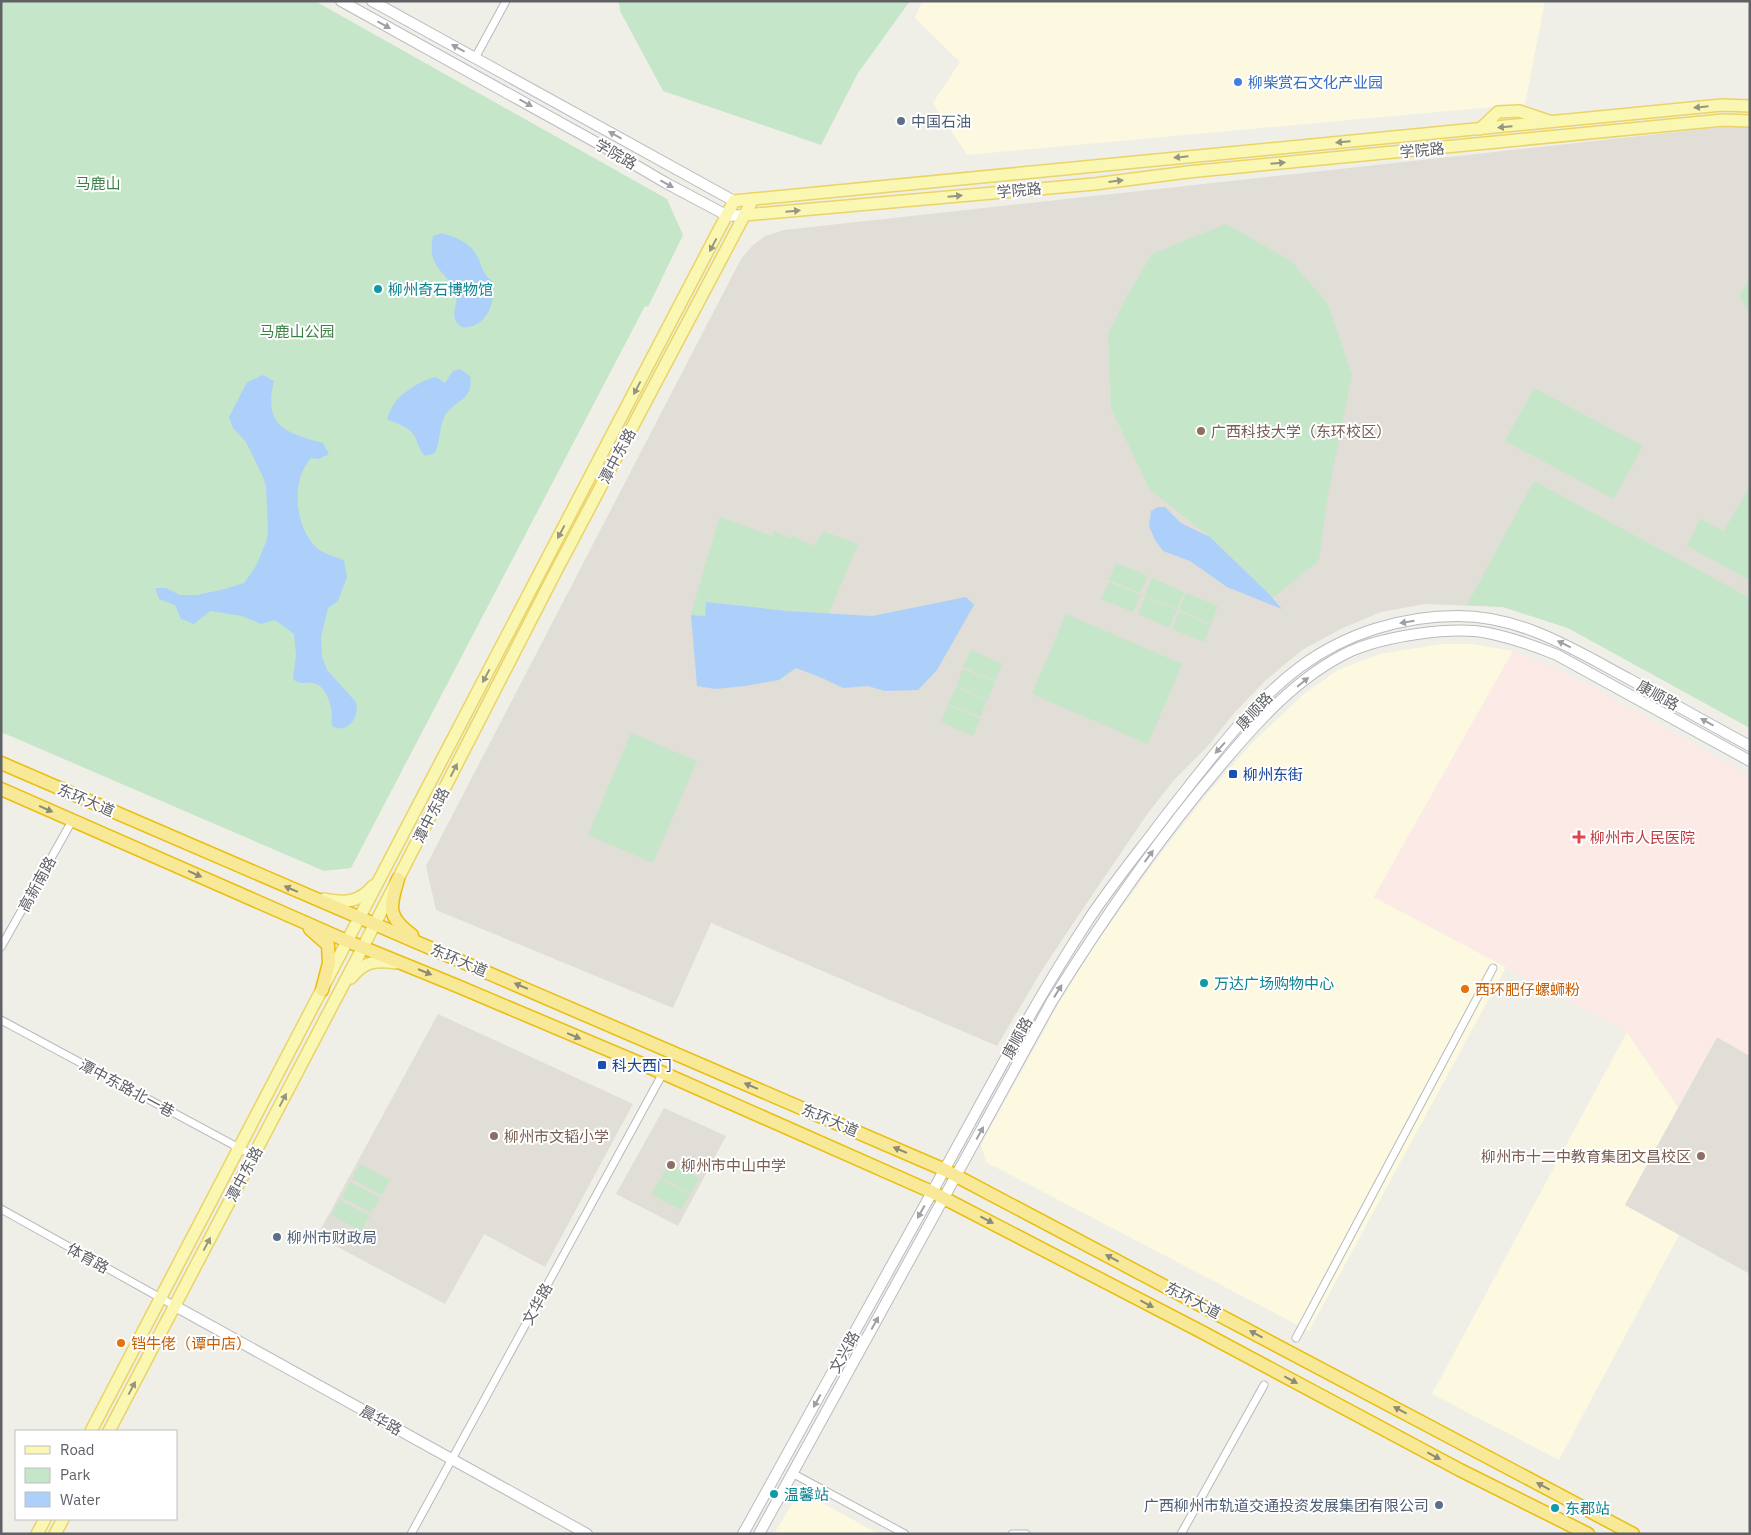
<svg xmlns="http://www.w3.org/2000/svg" width="1751" height="1535" font-family="'IBM Plex Sans','Noto Sans SC',sans-serif">
  <style>
    .commercial { fill: #fcf9e0 }
    .education { fill: #e0ded6 }
    .medical { fill: #fbeae6 }
    .green { fill: #c6e6c9 }
    .water { fill: #add0fa }
    .lines { fill: none; stroke-linecap: round; stroke-linejoin: round }
    .street-casing { stroke: #b7b9bd; stroke-width: 9 }
    .secondary-casing { stroke: #b9bac0; stroke-width: 12 }
    .primary-casing { stroke: #ead467; stroke-width: 14 }
    .highway-casing { stroke: #eabd0e; stroke-width: 15 }
    .street { stroke: #fff; stroke-width: 7 }
    .secondary { stroke: #fff; stroke-width: 10 }
    .primary { stroke: #faf7b2; stroke-width: 11 }
    .highway { stroke: #f7e997; stroke-width: 12 }
    .oneway { fill: #9fa0a4 }
    .oneway2 { fill: #959681 }
    .oneway3 { fill: #8d8a75 }
    .shop-dot { fill: #3f7fe0; stroke: #fff; stroke-width: 2 }
    .service-dot { fill: #5c6f8a; stroke: #fff; stroke-width: 2 }
    .culture-dot { fill: #0f9aa8; stroke: #fff; stroke-width: 2 }
    .education-dot { fill: #8d6e63; stroke: #fff; stroke-width: 2 }
    .transit-dot { fill: #1a4fb4; stroke: #fff; stroke-width: 2 }
    .health-dot { fill: #e0444e; stroke: #fff; stroke-width: 2 }
    .food-dot { fill: #e8710a; stroke: #fff; stroke-width: 2 }
    .labels { text-anchor: middle; dominant-baseline: central; stroke-width: 4; stroke-linejoin: round; paint-order: stroke }
    .shop-label { font-size: 15px; fill: #366cbe; stroke: #fff; text-anchor: start }
    .service-label { font-size: 15px; fill: #4e5e75; stroke: #fff; text-anchor: start }
    .street-label { font-size: 15px; fill: #5f6167; stroke: #fff }
    .park-label { font-size: 15px; fill: #3a8245; stroke: #fff }
    .culture-label { font-size: 15px; fill: #0d838f; stroke: #fff; text-anchor: start }
    .education-label { font-size: 15px; fill: #785e54; stroke: #fff; text-anchor: start }
    .transit-label { font-size: 15px; fill: #164399; stroke: #fff; text-anchor: start }
    .health-label { font-size: 15px; fill: #be3a42; stroke: #fff; text-anchor: start }
    .food-label { font-size: 15px; fill: #c56008; stroke: #fff; text-anchor: start }
  </style>
  <rect width="100%" height="100%" fill="#f0efe7"/>
  <g class="commercial">
    <polygon points="922,1 1545,1 1525,104 967,155 933,103 960,62 915,18"/>
    <polygon points="1442,644 1471,644 1513,651 1374,897 1506,967 1309,1331 986,1162 981,1145 1053,1014 1091,950 1159,856 1208,793 1252,743 1304,694 1338,670 1380,654"/>
    <polygon points="1627,1032 1678,1107 1625,1205 1679,1235 1559,1460 1432,1394"/>
    <polygon points="817,1500 879,1534 774,1534 792,1504"/>
  </g>
  <g class="education">
    <polygon points="1750,124 1750,728 1568,628 1503,607 1425,604 1381,612 1343,628 1302,650 1266,680 1236,711 1207,747 1174,780 1148,813 1072,925 1042,970 997,1046 711,923 673,1008 436,910 426,866 741,259 752,246 765,236 784,230"/>
    <polygon points="438,1014 633,1104 545,1267 484,1234 445,1304 317,1236"/>
    <polygon points="1717,1037 1750,1056 1750,1274 1625,1205"/>
    <polygon points="664,1108 726,1136 678,1226 616,1194"/>
  </g>
  <polygon class="medical" points="1513,651 1541,662 1585,683 1750,776 1750,1056 1717,1037 1678,1107 1627,1032 1374,897"/>
  <g class="green">
    <polygon points="1,1 315,1 667,199 683,235 648,307 645,306 351,868 324,871 1,732"/>
    <polygon points="619,1 910,1 858,73 821,145 663,91 620,11"/>
    <polygon points="1226,224 1291,261 1328,304 1352,375 1328,494 1319,560 1273,598 1210,537 1150,490 1111,408 1108,334 1126,298 1152,254"/>
    <polygon points="1750,278 1750,312 1746,309 1740,295"/>
    <polygon points="1534,388 1643,446 1614,499 1505,441"/>
    <polygon points="1534,481 1750,598 1750,728 1568,628 1503,607 1467,605"/>
    <polygon points="1750,486 1750,580 1687,546 1700,519 1724,531"/>
    <polygon points="720,517 772,536 774,531 790,538 793,536 814,546 823,531 858,544 829,613 788,611 706,603 705,616 691,615 704,568"/>
    <polygon points="1116,563 1148,576 1140,593 1109,580"/>
    <polygon points="1152,578 1184,592 1177,609 1145,596"/>
    <polygon points="1109,582 1141,595 1133,612 1101,599"/>
    <polygon points="1186,593 1218,606 1211,624 1179,610"/>
    <polygon points="1145,597 1177,610 1169,628 1138,614"/>
    <polygon points="1179,612 1211,625 1204,642 1172,629"/>
    <polygon points="1066,614 1182,664 1148,744 1032,694"/>
    <polygon points="971,650 1002,664 995,681 963,667"/>
    <polygon points="963,669 995,682 988,699 956,686"/>
    <polygon points="956,687 987,700 980,717 948,704"/>
    <polygon points="948,705 980,719 973,736 941,722"/>
    <polygon points="631,733 697,761 653,863 588,835"/>
    <polygon points="669,1162 699,1178 691,1194 661,1178"/>
    <polygon points="360,1164 390,1180 382,1195 352,1179"/>
    <polygon points="660,1179 690,1195 681,1210 651,1194"/>
    <polygon points="350,1182 380,1198 371,1213 342,1197"/>
    <polygon points="340,1200 370,1216 361,1231 331,1215"/>
  </g>
  <g class="water">
    <path d="M 442,233 C 456,238 469,241 477,256 C 484,268 481,274 494,282 C 494,300 490,324 468,327 C 464,328 460,327 458,324 C 449,314 459,304 456,294 C 447,270 426,269 433,236 Z"/>
    <path d="M 460,369 L 470,376 C 475,402 451,400 444,418 C 439,429 440,442 435,453 L 425,456 C 418,449 418,441 413,434 C 407,426 395,423 387,419 C 389,413 392,406 396,401 C 403,392 425,378 436,377 L 445,383 L 453,371 Z"/>
    <path d="M 263,375 L 274,381 C 263,426 285,433 323,443 L 329,454 L 319,459 L 311,458 C 307,463 303,469 301,475 C 293,499 299,536 321,551 C 328,555 337,557 344,560 L 347,577 L 338,601 L 328,608 L 321,637 L 322,657 L 327,670 L 356,702 C 360,717 348,735 332,726 C 331,721 332,719 332,714 C 331,703 325,684 312,683 C 304,682 299,685 293,679 L 296,655 L 294,634 L 275,620 L 261,624 L 242,616 L 210,611 L 194,624 L 181,619 L 175,605 L 159,599 L 155,588 L 166,588 L 180,595 L 197,595 L 225,589 L 244,583 L 256,566 L 266,542 L 268,533 L 266,486 L 263,477 L 246,442 L 233,428 L 229,417 L 247,382 Z"/>
    <polygon points="1158,507 1165,507 1181,523 1210,537 1269,594 1282,609 1227,587 1190,561 1163,551 1155,540 1149,526 1151,511"/>
    <polygon points="966,597 974,605 937,670 918,690 885,691 868,686 843,688 822,678 796,668 779,680 745,686 715,689 697,686 691,615 705,616 706,602 788,611 872,616"/>
  </g>
  <g class="lines">
    <defs>
      <g id="street">
        <polyline points="475,58 506,1"/>
        <polyline points="1,947 72,821"/>
        <polyline points="1,1020 254,1156"/>
        <polyline points="1,1209 175,1306"/>
        <polyline points="1296,1338 1493,968"/>
        <polyline points="792,1473 905,1534"/>
        <polyline points="411,1534 663,1073"/>
        <polyline points="1012,1534 1026,1534"/>
        <polyline points="1181,1534 1264,1385"/>
      </g>
      <g id="secondary">
        <polyline points="341,1 608,149 666,183 728,216 744,215"/>
        <polyline points="372,1 734,201"/>
        <polyline points="175,1306 587,1534"/>
        <path d="M 743,1534 C 808,1417 872,1301 936,1185 C 986,1095 1033,1004 1089,919 C 1113,883 1141,849 1167,814 C 1206,765 1250,704 1300,667 C 1346,633 1402,616 1458,616 C 1522,616 1575,650 1629,679 C 1669,701 1709,724 1750,746"/>
        <path d="M 759,1534 L 1052,1001 C 1103,919 1158,839 1221,765 C 1258,721 1298,676 1351,651 C 1386,636 1451,626 1488,633 C 1512,638 1535,646 1557,655 L 1750,761"/>
      </g>
      <g id="primary">
        <polyline points="1480,129 1498,112 1519,111 1549,121"/>
        <polyline points="744,215 1094,184 1188,172 1723,120 1750,121"/>
        <path d="M 324,899 C 344,903 359,903 373,886"/>
        <path d="M 351,978 C 364,961 376,960 396,963"/>
        <polyline points="91,1431 734,201 1722,105 1750,106"/>
        <polyline points="109,1431 363,947 554,575 753,199"/>
        <polyline points="37,1534 45,1519"/>
        <polyline points="55,1534 63,1519"/>
      </g>
      <g id="highway">
        <polyline points="1,763 945,1170 1633,1534"/>
        <polyline points="1,789 347,941 455,985 663,1073 932,1192 1200,1331 1460,1470 1588,1534"/>
        <path d="M 398,879 C 390,907 386,916 412,935"/>
        <polyline points="310,929 328,945 329,963 322,990"/>
      </g>
    </defs>
    <use href="#street" class="street-casing"/>
    <use href="#secondary" class="secondary-casing"/>
    <use href="#primary" class="primary-casing"/>
    <use href="#highway" class="highway-casing"/>
    <use href="#street" class="street"/>
    <use href="#secondary" class="secondary"/>
    <use href="#primary" class="primary"/>
    <use href="#highway" class="highway"/>
  </g>
  <defs><path id="oneway-solid" d="M-6-.8H1V-3.2L6.5 0L1 3.2V.8H-6Z" transform="scale(1.25)"/></defs>
  <g class="oneway">
    <use href="#oneway-solid" transform="translate(384 25) rotate(29)"/>
    <use href="#oneway-solid" transform="translate(458 48) rotate(-151)"/>
    <use href="#oneway-solid" transform="translate(526 103) rotate(29)"/>
    <use href="#oneway-solid" transform="translate(615 135) rotate(-151)"/>
    <use href="#oneway-solid" transform="translate(667 184) rotate(29)"/>
    <use href="#oneway-solid" transform="translate(1407 622) rotate(171)"/>
    <use href="#oneway-solid" transform="translate(1564 644) rotate(-154)"/>
    <use href="#oneway-solid" transform="translate(1303 682) rotate(-39)"/>
    <use href="#oneway-solid" transform="translate(1707 722) rotate(-151)"/>
    <use href="#oneway-solid" transform="translate(1220 748) rotate(132)"/>
    <use href="#oneway-solid" transform="translate(1149 856) rotate(-54)"/>
    <use href="#oneway-solid" transform="translate(1058 991) rotate(-58)"/>
    <use href="#oneway-solid" transform="translate(980 1133) rotate(-61)"/>
    <use href="#oneway-solid" transform="translate(921 1212) rotate(119)"/>
    <use href="#oneway-solid" transform="translate(875 1323) rotate(-61)"/>
    <use href="#oneway-solid" transform="translate(817 1401) rotate(119)"/>
  </g>
  <g class="oneway2">
    <use href="#oneway-solid" transform="translate(1701 107) rotate(174)"/>
    <use href="#oneway-solid" transform="translate(1505 127) rotate(175)"/>
    <use href="#oneway-solid" transform="translate(1343 142) rotate(175)"/>
    <use href="#oneway-solid" transform="translate(1181 157) rotate(174)"/>
    <use href="#oneway-solid" transform="translate(1278 163) rotate(-5)"/>
    <use href="#oneway-solid" transform="translate(1116 181) rotate(-7)"/>
    <use href="#oneway-solid" transform="translate(955 196) rotate(-5)"/>
    <use href="#oneway-solid" transform="translate(793 211) rotate(-5)"/>
    <use href="#oneway-solid" transform="translate(713 245) rotate(118)"/>
    <use href="#oneway-solid" transform="translate(637 388) rotate(118)"/>
    <use href="#oneway-solid" transform="translate(561 532) rotate(118)"/>
    <use href="#oneway-solid" transform="translate(486 676) rotate(118)"/>
    <use href="#oneway-solid" transform="translate(454 770) rotate(-63)"/>
    <use href="#oneway-solid" transform="translate(283 1100) rotate(-62)"/>
    <use href="#oneway-solid" transform="translate(207 1244) rotate(-62)"/>
    <use href="#oneway-solid" transform="translate(132 1388) rotate(-62)"/>
  </g>
  <g class="oneway3">
    <use href="#oneway-solid" transform="translate(46 809) rotate(24)"/>
    <use href="#oneway-solid" transform="translate(195 874) rotate(24)"/>
    <use href="#oneway-solid" transform="translate(291 889) rotate(-157)"/>
    <use href="#oneway-solid" transform="translate(425 972) rotate(22)"/>
    <use href="#oneway-solid" transform="translate(521 986) rotate(-157)"/>
    <use href="#oneway-solid" transform="translate(574 1036) rotate(23)"/>
    <use href="#oneway-solid" transform="translate(751 1086) rotate(-157)"/>
    <use href="#oneway-solid" transform="translate(900 1150) rotate(-157)"/>
    <use href="#oneway-solid" transform="translate(987 1220) rotate(28)"/>
    <use href="#oneway-solid" transform="translate(1112 1258) rotate(-152)"/>
    <use href="#oneway-solid" transform="translate(1147 1304) rotate(28)"/>
    <use href="#oneway-solid" transform="translate(1256 1334) rotate(-152)"/>
    <use href="#oneway-solid" transform="translate(1291 1380) rotate(28)"/>
    <use href="#oneway-solid" transform="translate(1400 1410) rotate(-152)"/>
    <use href="#oneway-solid" transform="translate(1434 1456) rotate(28)"/>
    <use href="#oneway-solid" transform="translate(1543 1486) rotate(-152)"/>
  </g>
  <circle class="shop-dot" cx="1238" cy="82" r="5"/>
  <g class="service-dot">
    <circle cx="901" cy="121" r="5"/>
    <circle cx="277" cy="1237" r="5"/>
    <circle cx="1439" cy="1505" r="5"/>
  </g>
  <g class="culture-dot">
    <circle cx="378" cy="289" r="5"/>
    <circle cx="1204" cy="983" r="5"/>
    <circle cx="774" cy="1494" r="5"/>
    <circle cx="1555" cy="1508" r="5"/>
  </g>
  <g class="education-dot">
    <circle cx="1201" cy="431" r="5"/>
    <circle cx="494" cy="1136" r="5"/>
    <circle cx="1701" cy="1156" r="5"/>
    <circle cx="671" cy="1165" r="5"/>
  </g>
  <g class="transit-dot">
    <rect x="1228" y="769" width="10" height="10" rx="2.5"/>
    <rect x="597" y="1060" width="10" height="10" rx="2.5"/>
  </g>
  <path class="health-dot" d="M1576.5 829.5h5v5h5v5h-5v5h-5v-5h-5v-5h5z"/>
  <g class="food-dot">
    <circle cx="1465" cy="989" r="5"/>
    <circle cx="121" cy="1343" r="5"/>
  </g>
  <g class="labels">
    <g class="shop-label">
      <text x="1248" y="82">柳柴赏石文化产业园</text>
    </g>
    <g class="service-label">
      <text x="911" y="121">中国石油</text>
      <text x="287" y="1237">柳州市财政局</text>
      <text x="1429" y="1505" text-anchor="end">广西柳州市轨道交通投资发展集团有限公司</text>
    </g>
    <g class="street-label">
      <text transform="translate(1422 150) rotate(-5)">学院路</text>
      <text transform="translate(616 154) rotate(30)">学院路</text>
      <text transform="translate(1019 190) rotate(-5)">学院路</text>
      <text transform="translate(617 456) rotate(-62)">潭中东路</text>
      <text transform="translate(1658 695) rotate(29)">康顺路</text>
      <text transform="translate(1254 711) rotate(-47)">康顺路</text>
      <text transform="translate(86 800) rotate(23)">东环大道</text>
      <text transform="translate(431 815) rotate(-63)">潭中东路</text>
      <text transform="translate(37 884) rotate(-61)">高新南路</text>
      <text transform="translate(459 960) rotate(23)">东环大道</text>
      <text transform="translate(1017 1038) rotate(-61)">康顺路</text>
      <text transform="translate(127 1088) rotate(28)">潭中东路北一巷</text>
      <text transform="translate(830 1120) rotate(23)">东环大道</text>
      <text transform="translate(244 1174) rotate(-62)">潭中东路</text>
      <text transform="translate(88 1258) rotate(29)">体育路</text>
      <text transform="translate(1193 1300) rotate(28)">东环大道</text>
      <text transform="translate(537 1304) rotate(-61)">文华路</text>
      <text transform="translate(844 1352) rotate(-61)">文兴路</text>
      <text transform="translate(381 1420) rotate(29)">晨华路</text>
    </g>
    <g class="park-label">
      <text x="98" y="183">马鹿山</text>
      <text x="297" y="331">马鹿山公园</text>
    </g>
    <g class="culture-label">
      <text x="388" y="289">柳州奇石博物馆</text>
      <text x="1214" y="983">万达广场购物中心</text>
      <text x="784" y="1494">温馨站</text>
      <text x="1565" y="1508">东郡站</text>
    </g>
    <g class="education-label">
      <text x="1211" y="431">广西科技大学（东环校区）</text>
      <text x="504" y="1136">柳州市文韬小学</text>
      <text x="1691" y="1156" text-anchor="end">柳州市十二中教育集团文昌校区</text>
      <text x="681" y="1165">柳州市中山中学</text>
    </g>
    <g class="transit-label">
      <text x="1243" y="774">柳州东街</text>
      <text x="612" y="1065">科大西门</text>
    </g>
    <g class="health-label">
      <text x="1590" y="837">柳州市人民医院</text>
    </g>
    <g class="food-label">
      <text x="1475" y="989">西环肥仔螺蛳粉</text>
      <text x="131" y="1343">铛牛佬（谭中店）</text>
    </g>
  </g>
  <rect width="1751" height="1535" fill="none" stroke="#5f6167" stroke-width="5"/>
  <rect x="15" y="1430" width="162" height="90" fill="#ffffff" stroke="#bfc0c2"/>
  <rect x="25" y="1446" width="25" height="8" fill="#faf7b2" stroke="#bfc0c2"/>
  <text x="60" y="1455" font-size="15" fill="#5f6167">Road</text>
  <rect x="25" y="1468" width="25" height="15" fill="#c6e6c9" stroke="#bfc0c2"/>
  <text x="60" y="1480" font-size="15" fill="#5f6167">Park</text>
  <rect x="25" y="1492" width="25" height="15" fill="#add0fa" stroke="#bfc0c2"/>
  <text x="60" y="1505" font-size="15" fill="#5f6167">Water</text>
</svg>
